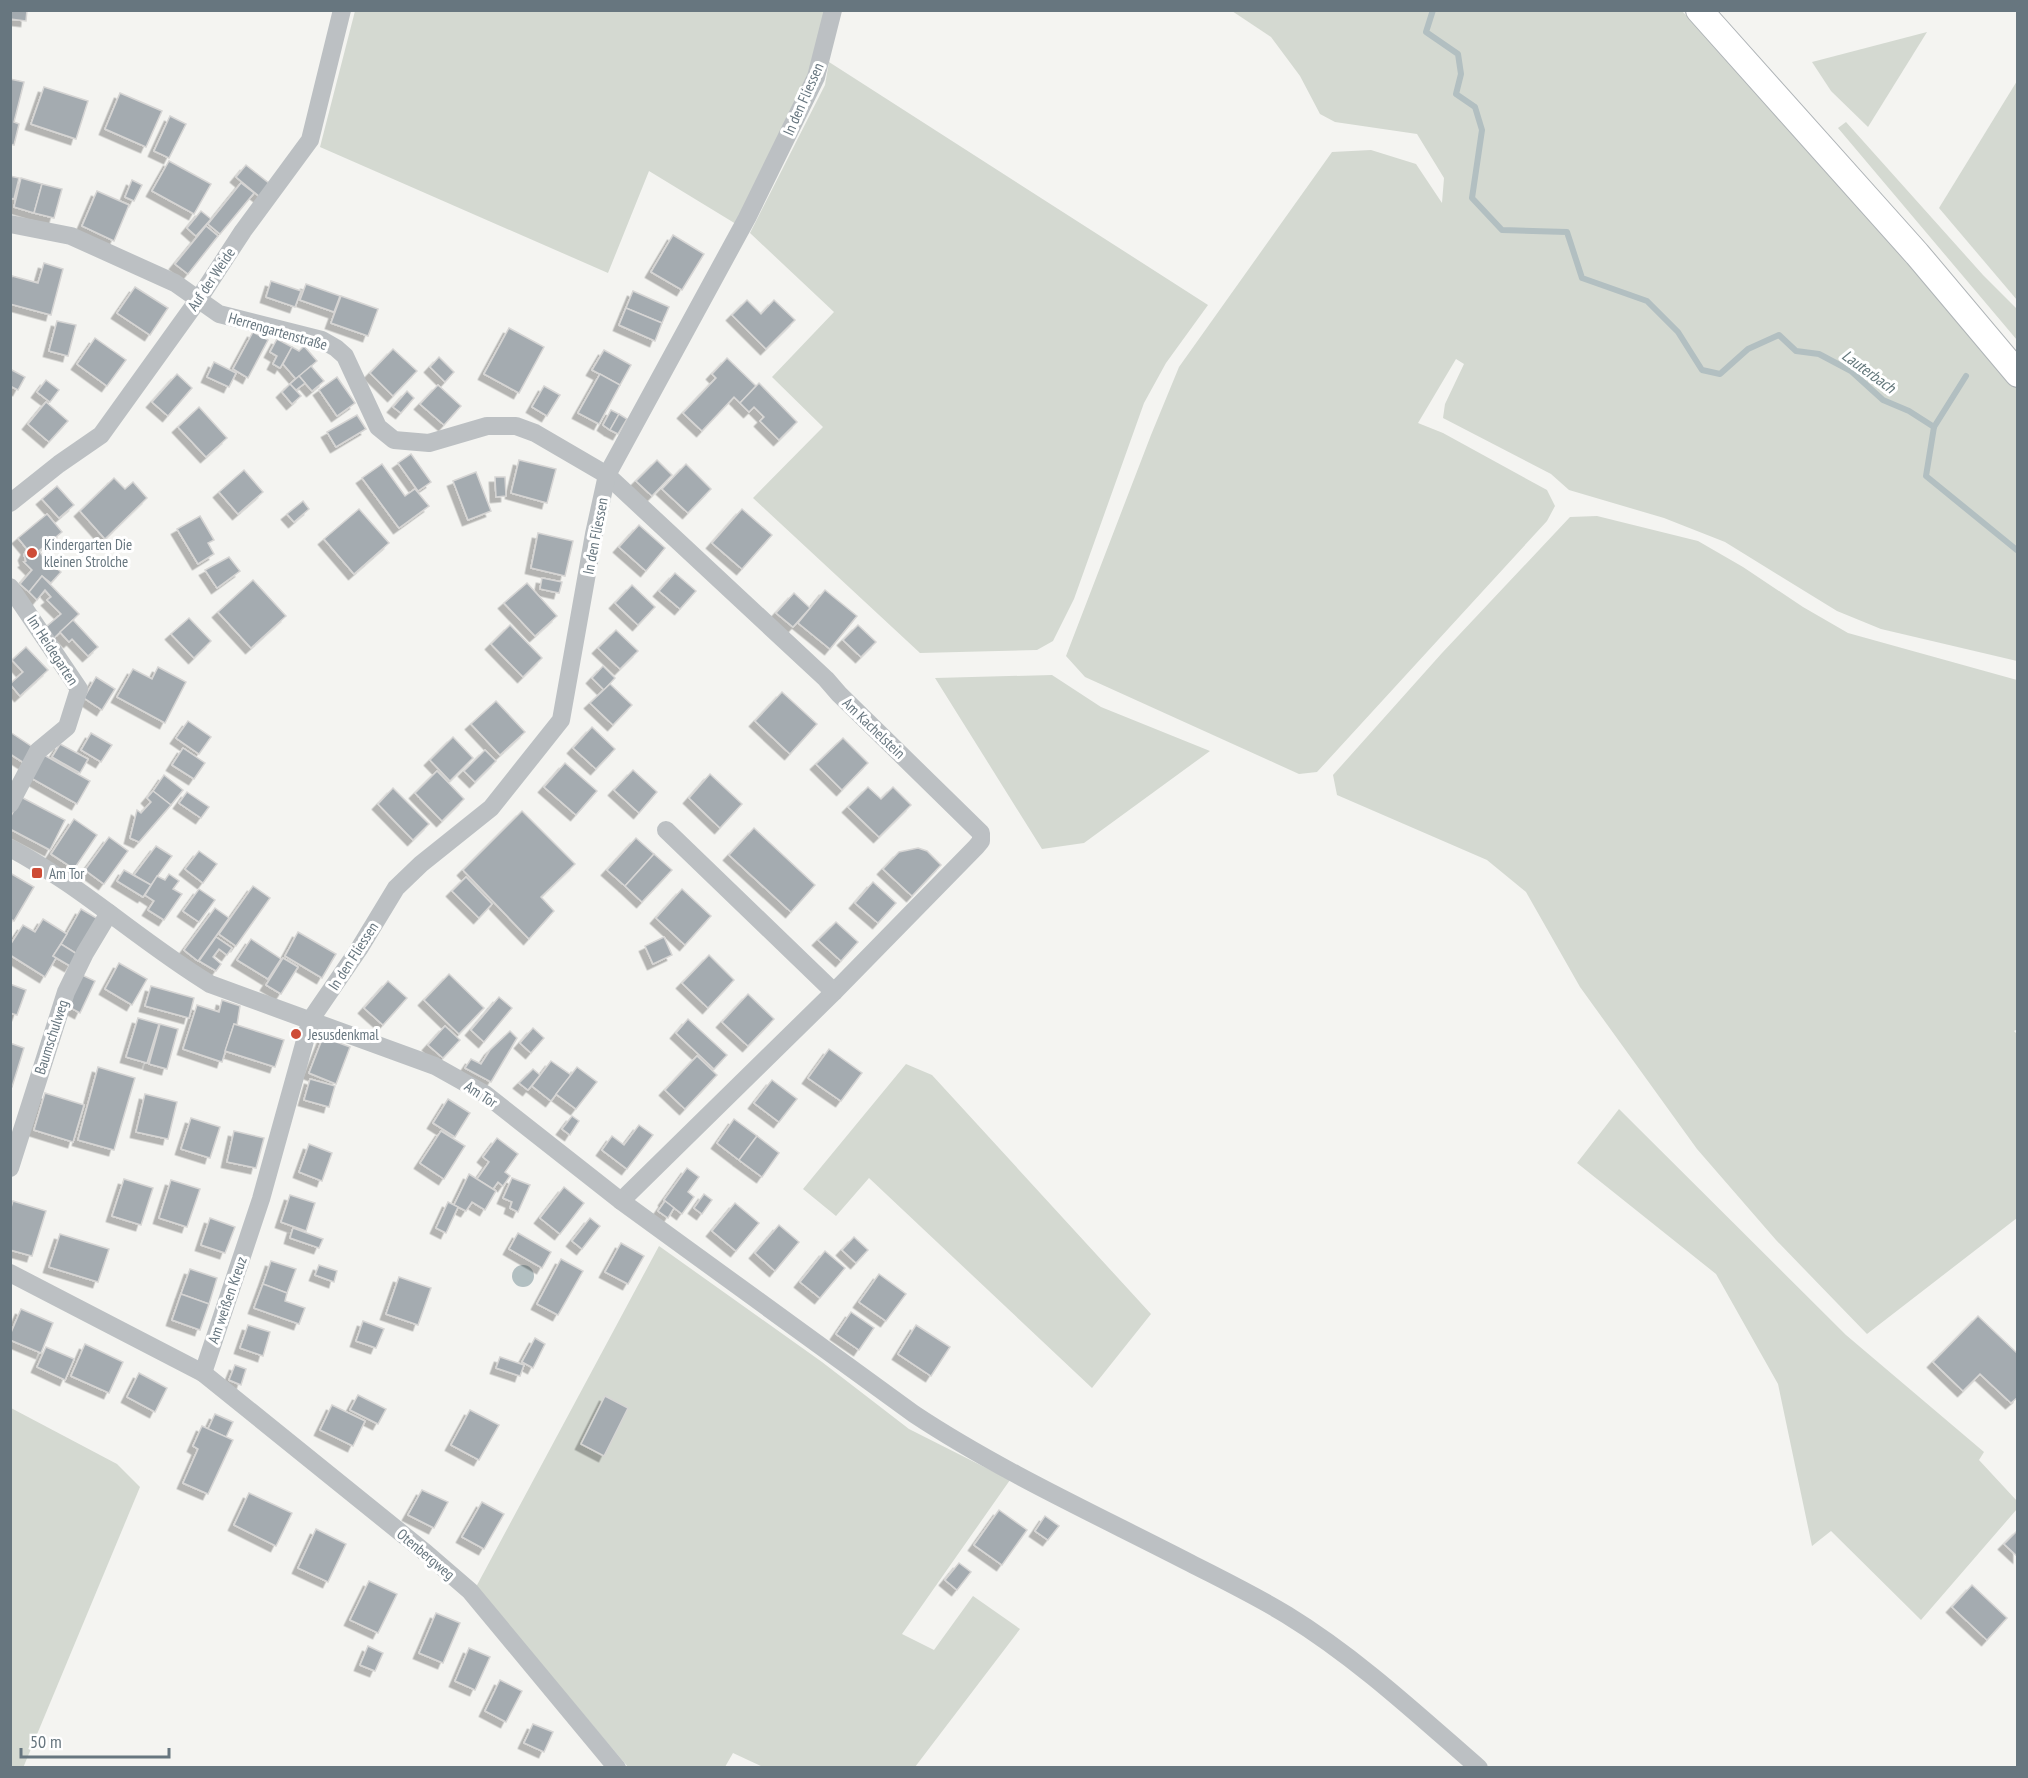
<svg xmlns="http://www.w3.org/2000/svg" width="2028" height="1778" font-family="'PT Sans Narrow',sans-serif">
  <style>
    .green { fill: #d4d9d1 }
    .water { fill: #b2bfc1 }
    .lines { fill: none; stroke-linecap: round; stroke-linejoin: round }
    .stream { stroke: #b2bfc1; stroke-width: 6 }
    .building { fill: #a4abb0; stroke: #d6d5d4; stroke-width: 1.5; filter: url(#shadow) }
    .secondary-casing { stroke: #afb4b7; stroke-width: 28 }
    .street { stroke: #bcc0c3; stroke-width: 18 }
    .secondary { stroke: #fff; stroke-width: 26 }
    .poi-dot { fill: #ce4c37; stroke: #fff; stroke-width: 2 }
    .labels { text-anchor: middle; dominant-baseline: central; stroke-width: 6; stroke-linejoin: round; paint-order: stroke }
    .street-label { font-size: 15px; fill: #67767f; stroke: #fff }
    .poi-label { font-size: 15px; fill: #67767f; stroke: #fff; text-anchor: start }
    .water-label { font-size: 16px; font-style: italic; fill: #63777b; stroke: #fff }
  </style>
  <defs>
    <filter id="shadow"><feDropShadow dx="-5.5" dy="5.5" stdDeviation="0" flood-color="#0004"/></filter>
  </defs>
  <rect width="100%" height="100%" fill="#f4f4f1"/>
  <g class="green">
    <polygon points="355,11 825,11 807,78 736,224 649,171 608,273 320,147"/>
    <polygon points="1232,11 1682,11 1916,257 2017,388 2017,661 1881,629 1837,611 1725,542 1664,518 1569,490 1551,474 1443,418 1445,404 1464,364 1456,359 1418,423 1443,433 1547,490 1555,506 1547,521 1317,772 1299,774 1085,677 1066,656 1151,435 1179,367 1332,152 1371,150 1416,164 1442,203 1444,178 1417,134 1335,122 1320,114 1300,76 1271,37"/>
    <polygon points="1927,32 1868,127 1831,91 1812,62"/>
    <polygon points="829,62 1208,305 1166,363 1144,403 1074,599 1053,641 1037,650 920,653 753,498 823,427 772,377 834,312 750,233 825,85"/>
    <polygon points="2017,81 2017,300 1939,208"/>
    <polygon points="1846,122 1983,275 2017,309 2017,340 1838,128"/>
    <polygon points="1597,516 1698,541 1743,567 1803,607 1848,633 2017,680 2018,1029 2014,1031 2018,1035 2017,1218 1867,1334 1776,1240 1697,1149 1580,987 1526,892 1487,860 1337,795 1333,775 1442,653 1570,517"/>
    <polygon points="1052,675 1101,707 1210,751 1084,843 1042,849 935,678"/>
    <polygon points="906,1064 932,1075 1151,1314 1092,1388 869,1178 836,1216 803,1189"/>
    <polygon points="1619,1109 1846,1335 1984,1452 1979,1460 2017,1501 2017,1509 1921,1620 1831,1531 1812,1546 1778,1384 1716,1274 1577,1163"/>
    <polygon points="659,1246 822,1362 909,1429 1010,1480 902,1634 934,1650 973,1596 1020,1629 915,1767 763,1767 733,1753 725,1767 628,1767 476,1587"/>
    <polygon points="11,1408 117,1464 140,1487 23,1768 10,1767"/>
  </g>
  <circle class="water" cx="523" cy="1276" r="11"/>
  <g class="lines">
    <g class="stream">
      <polyline points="1433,10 1426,32 1458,54 1461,74 1456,94 1475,107 1482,130 1472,198 1502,230 1567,232 1582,278 1647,301 1678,332 1702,370 1720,374 1748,349 1779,335 1796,351 1819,354 1851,371 1883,400 1909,411 1934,427 1926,476 2018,551"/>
      <polyline points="1934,427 1966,376"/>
    </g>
  </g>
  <g class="building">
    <polygon points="10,10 27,10 26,21 10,19"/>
    <polygon points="10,79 24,82 14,122 19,124 14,145 10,144"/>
    <polygon points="44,87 88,101 76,139 31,124"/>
    <polygon points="120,93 162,111 146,147 105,129"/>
    <polygon points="170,116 186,124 169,158 154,151"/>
    <polygon points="169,161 211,184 194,214 152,191"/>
    <polygon points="246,165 270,184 260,197 236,177"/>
    <polygon points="10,176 19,178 14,199 10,198"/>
    <polygon points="21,178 42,184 34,213 14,207"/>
    <polygon points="132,180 142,185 134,201 125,197"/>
    <polygon points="241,183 254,193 220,234 208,224"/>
    <polygon points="42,184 62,189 54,218 34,213"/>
    <polygon points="97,191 129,205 114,241 82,226"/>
    <polygon points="201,211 211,219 196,236 187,228"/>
    <polygon points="206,226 218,236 188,274 175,264"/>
    <polygon points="673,235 704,254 682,290 651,272"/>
    <polygon points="44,263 63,269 51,315 10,304 10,283 12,276 38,283"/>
    <polygon points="271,281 301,291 295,307 266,297"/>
    <polygon points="306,284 340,296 334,312 300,300"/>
    <polygon points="135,287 168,308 150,335 117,313"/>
    <polygon points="633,291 669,307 662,323 626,308"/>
    <polygon points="341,296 378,309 368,336 331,323"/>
    <polygon points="747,300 761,314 774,300 795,320 766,349 732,315"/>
    <polygon points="626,308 662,323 655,341 619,325"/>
    <polygon points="57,321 76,325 68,356 49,351"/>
    <polygon points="509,328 544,347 519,393 484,374"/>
    <polygon points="253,332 268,340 248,378 233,369"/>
    <polygon points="95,338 126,360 107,386 77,364"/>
    <polygon points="277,339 292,347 280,368 273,364 277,356 270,352"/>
    <polygon points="304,346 317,361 296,379 283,364 292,347 299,351"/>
    <polygon points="393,349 417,371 393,396 370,373"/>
    <polygon points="604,350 631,365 620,385 592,370"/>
    <polygon points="439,357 454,372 445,382 430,367"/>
    <polygon points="727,358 756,386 740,403 734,397 702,431 683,413 716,378 712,374"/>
    <polygon points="214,362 236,373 229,387 207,377"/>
    <polygon points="311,366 324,381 312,391 299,376"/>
    <polygon points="10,369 25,377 18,390 10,386"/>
    <polygon points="177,374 192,388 168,416 152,402"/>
    <polygon points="600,374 620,385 599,424 578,413"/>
    <polygon points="299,376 305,383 296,390 290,384"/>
    <polygon points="337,377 355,403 337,416 319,390"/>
    <polygon points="46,380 59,390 50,402 37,392"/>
    <polygon points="759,383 797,422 779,440 760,421 764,417 754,407 749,412 740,403"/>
    <polygon points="290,384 301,396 292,404 282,392"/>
    <polygon points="438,385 461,406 444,425 420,404"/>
    <polygon points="544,386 560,395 547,416 532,407"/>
    <polygon points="407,391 414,398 401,413 393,407"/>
    <polygon points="46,402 68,421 49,442 28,424"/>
    <polygon points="199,407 227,438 206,457 178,427"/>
    <polygon points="611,410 619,414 610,430 603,425"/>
    <polygon points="619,414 627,419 618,434 610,430"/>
    <polygon points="357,415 366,429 336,447 327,432"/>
    <polygon points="411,454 431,482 418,491 398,463"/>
    <polygon points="519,460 556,469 547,503 511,493"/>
    <polygon points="657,460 672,475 652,496 636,481"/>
    <polygon points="382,464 405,496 415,489 429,506 399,528 362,478"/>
    <polygon points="686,464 711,489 688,513 662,489"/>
    <polygon points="244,470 263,492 238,514 219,492"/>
    <polygon points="476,472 491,511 468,520 453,481"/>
    <polygon points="495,477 505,477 506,496 496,497"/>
    <polygon points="114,478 125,489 133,482 147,498 105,539 80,511"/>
    <polygon points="57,486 74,505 59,518 42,499"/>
    <polygon points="303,501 309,509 294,522 287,514"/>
    <polygon points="359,509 389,543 354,574 324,539"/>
    <polygon points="742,509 772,535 742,569 712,543"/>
    <polygon points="47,514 62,532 39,551 44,558 61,572 51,583 42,576 29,592 20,584 32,570 24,562 26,561 24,555 27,549 18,538"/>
    <polygon points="200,516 214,540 208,543 214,554 198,564 177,529"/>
    <polygon points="639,525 665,548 646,571 619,547"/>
    <polygon points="538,533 573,541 565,576 531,568"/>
    <polygon points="229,557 240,571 217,588 205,570"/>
    <polygon points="675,573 696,591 680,609 659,591"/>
    <polygon points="42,576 79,614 53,639 46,627 61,614 47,600 51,597 45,590 37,600 29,592"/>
    <polygon points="542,578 562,582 559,593 540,589"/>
    <polygon points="253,580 286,616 251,648 218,612"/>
    <polygon points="527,583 557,616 535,636 504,603"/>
    <polygon points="632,585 655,607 638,625 615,603"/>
    <polygon points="825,590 857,616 830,649 798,623"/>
    <polygon points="794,593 810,608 793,627 776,613"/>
    <polygon points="189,618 211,641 194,658 171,634"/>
    <polygon points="73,620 98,647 88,656 72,639 69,642 60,632"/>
    <polygon points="510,625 542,658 523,677 491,644"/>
    <polygon points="858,625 876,642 861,657 843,640"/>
    <polygon points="616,630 638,651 620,669 598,648"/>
    <polygon points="26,647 48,670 20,696 10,684 23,672 12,660"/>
    <polygon points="603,666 615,678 604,690 592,678"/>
    <polygon points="158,667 186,682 165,723 117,697 133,669 152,679"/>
    <polygon points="96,677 115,689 102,710 84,698"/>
    <polygon points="610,684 632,705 613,725 590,703"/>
    <polygon points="782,692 817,724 790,754 755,721"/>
    <polygon points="496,701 525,732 500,755 471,724"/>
    <polygon points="188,721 211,737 199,754 176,738"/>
    <polygon points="592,727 615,749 596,769 573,748"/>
    <polygon points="10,732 34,748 24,763 10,754"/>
    <polygon points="91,733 112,745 101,762 81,750"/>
    <polygon points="453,737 473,758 450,781 430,760"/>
    <polygon points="843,738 868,763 842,790 816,764"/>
    <polygon points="60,744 88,759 80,773 52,757"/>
    <polygon points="183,748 205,763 194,779 172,765"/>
    <polygon points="485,750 496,761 475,782 464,771"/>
    <polygon points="44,755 90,781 77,804 31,778"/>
    <polygon points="565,763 597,791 576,815 544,787"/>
    <polygon points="633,770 657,792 639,813 614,790"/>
    <polygon points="437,771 464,799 442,821 415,793"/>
    <polygon points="710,774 742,804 720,828 689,798"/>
    <polygon points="164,775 183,790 171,805 153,791"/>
    <polygon points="868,787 881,799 893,787 911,805 879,837 848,807"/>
    <polygon points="393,788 429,824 413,840 378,804"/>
    <polygon points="153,791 171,805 139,842 130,838 137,810 141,813 151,802 147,798"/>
    <polygon points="187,792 209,807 201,818 179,803"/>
    <polygon points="21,797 65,820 50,850 10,829 10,818"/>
    <polygon points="522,811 575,864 541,897 554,911 529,939 463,870"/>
    <polygon points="74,819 97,835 74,869 51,854"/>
    <polygon points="754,828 815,885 791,912 729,855"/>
    <polygon points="109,837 128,851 104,884 85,870"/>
    <polygon points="636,838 654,854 625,886 607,870"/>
    <polygon points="156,846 172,856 151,885 134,875"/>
    <polygon points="918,848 927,851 941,865 912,896 883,869 899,852"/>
    <polygon points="199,851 217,864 203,883 185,869"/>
    <polygon points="654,854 672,870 642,902 625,886"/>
    <polygon points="124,870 151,885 143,897 117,881"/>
    <polygon points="10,873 34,887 14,921 10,919"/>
    <polygon points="169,874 179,881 173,889 182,894 164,920 148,910 154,901 145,895 157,876 165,880"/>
    <polygon points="466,877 492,904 479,918 452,891"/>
    <polygon points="873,882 896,903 878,923 855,903"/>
    <polygon points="253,886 270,898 236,946 219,934"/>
    <polygon points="199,889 215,900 199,922 183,911"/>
    <polygon points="682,889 711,916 685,945 656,918"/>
    <polygon points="215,908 229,918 198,961 184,950"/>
    <polygon points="81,909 98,919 77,954 61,944"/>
    <polygon points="43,919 67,934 53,956 56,958 45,977 10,955 10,945 23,925 35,932"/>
    <polygon points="836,922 858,942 841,961 818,940"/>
    <polygon points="298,932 336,954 322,978 285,956"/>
    <polygon points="216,937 232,948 227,955 219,949 213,957 221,964 216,971 199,961"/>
    <polygon points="664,937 672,955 653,964 645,946"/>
    <polygon points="251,939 281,959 268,979 237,960"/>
    <polygon points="61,944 77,954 70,966 53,956"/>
    <polygon points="709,955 734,980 708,1008 682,983"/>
    <polygon points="283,958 298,967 281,994 266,985"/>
    <polygon points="119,963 147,979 132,1005 105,989"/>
    <polygon points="449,974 484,1008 459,1034 424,1000"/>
    <polygon points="82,975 95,981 80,1013 67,1006"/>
    <polygon points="388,981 407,998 383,1025 364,1008"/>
    <polygon points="10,984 26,990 17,1015 10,1013"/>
    <polygon points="151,986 194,998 189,1018 145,1006"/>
    <polygon points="748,994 774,1019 748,1046 722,1022"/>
    <polygon points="499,997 512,1008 484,1042 471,1030"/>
    <polygon points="222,1000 240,1006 237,1025 234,1024 222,1062 183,1049 197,1005 219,1012"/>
    <polygon points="138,1018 159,1024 147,1063 126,1057"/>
    <polygon points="688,1019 727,1055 714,1069 676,1033"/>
    <polygon points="160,1024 178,1029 167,1069 149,1064"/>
    <polygon points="234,1024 284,1040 275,1067 225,1051"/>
    <polygon points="445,1026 460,1040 443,1058 428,1045"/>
    <polygon points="533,1028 544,1038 531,1053 520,1043"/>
    <polygon points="510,1031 517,1038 491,1082 465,1068 471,1059 481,1064 490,1050"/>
    <polygon points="323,1037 350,1047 336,1084 309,1073"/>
    <polygon points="10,1043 24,1048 12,1087 10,1087"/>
    <polygon points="829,1049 862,1073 841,1101 808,1078"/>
    <polygon points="697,1056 717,1075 685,1109 665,1090"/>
    <polygon points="551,1061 571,1075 551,1101 532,1086"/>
    <polygon points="98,1067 135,1078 114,1150 78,1140"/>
    <polygon points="577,1067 597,1082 576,1109 556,1094"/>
    <polygon points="533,1069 540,1075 528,1090 519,1083"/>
    <polygon points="310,1079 335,1086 329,1107 304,1100"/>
    <polygon points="772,1080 797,1099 779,1122 754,1103"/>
    <polygon points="45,1093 84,1105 73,1142 34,1130"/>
    <polygon points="145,1094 177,1102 168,1139 136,1132"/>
    <polygon points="448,1099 470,1113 455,1137 433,1123"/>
    <polygon points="572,1116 579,1121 570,1135 562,1129"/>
    <polygon points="191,1118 220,1127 210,1158 181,1149"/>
    <polygon points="734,1119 757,1136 739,1160 717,1143"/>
    <polygon points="639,1125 653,1135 627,1169 602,1150 612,1136 624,1145"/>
    <polygon points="234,1131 264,1138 256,1168 227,1162"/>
    <polygon points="441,1131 465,1146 444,1179 420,1163"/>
    <polygon points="757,1136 779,1153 762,1177 739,1160"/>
    <polygon points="497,1138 518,1154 505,1172 510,1176 503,1186 498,1182 493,1189 477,1179 489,1162 483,1157"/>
    <polygon points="309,1144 332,1153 322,1181 299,1172"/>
    <polygon points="687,1168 699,1177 688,1192 694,1197 682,1214 664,1200"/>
    <polygon points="469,1174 496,1191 485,1210 472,1202 466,1211 454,1205"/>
    <polygon points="512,1178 530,1185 518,1212 510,1208 512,1202 503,1198"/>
    <polygon points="124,1179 153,1188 141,1225 112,1216"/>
    <polygon points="171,1180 200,1189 187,1227 159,1218"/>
    <polygon points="564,1187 584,1203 560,1234 540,1218"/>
    <polygon points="704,1194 712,1200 702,1214 694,1208"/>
    <polygon points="290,1195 315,1203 306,1231 281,1222"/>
    <polygon points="13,1201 46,1211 32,1256 10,1250 10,1211"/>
    <polygon points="665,1201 674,1208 668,1218 658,1211"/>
    <polygon points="448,1202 458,1207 446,1233 436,1228"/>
    <polygon points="735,1203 759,1223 736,1251 712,1231"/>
    <polygon points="210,1218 235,1227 225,1253 201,1245"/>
    <polygon points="590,1218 600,1226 582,1249 572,1241"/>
    <polygon points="779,1225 799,1242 775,1271 755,1253"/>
    <polygon points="293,1228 323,1239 319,1248 290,1238"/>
    <polygon points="518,1233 551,1252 542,1268 509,1249"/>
    <polygon points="60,1234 109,1249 98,1282 49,1267"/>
    <polygon points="854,1237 868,1250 856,1263 842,1250"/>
    <polygon points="621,1243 644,1256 628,1284 605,1272"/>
    <polygon points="825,1251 845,1268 820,1298 800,1282"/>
    <polygon points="561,1259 583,1271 558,1315 537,1304"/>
    <polygon points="271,1261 296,1269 287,1293 263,1284"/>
    <polygon points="319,1265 337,1271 334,1282 315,1275"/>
    <polygon points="190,1269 217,1278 209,1304 181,1294"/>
    <polygon points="879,1274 906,1294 886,1321 859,1302"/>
    <polygon points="399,1277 431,1288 418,1325 386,1314"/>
    <polygon points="263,1284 287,1293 285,1301 305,1308 299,1324 254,1308"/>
    <polygon points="181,1294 209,1304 200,1330 172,1320"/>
    <polygon points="21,1309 53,1323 41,1353 10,1340 10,1335"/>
    <polygon points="851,1312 874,1328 859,1350 836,1334"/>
    <polygon points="1978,1316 2018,1354 2018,1397 2011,1403 1980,1374 1963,1391 1933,1362"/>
    <polygon points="363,1321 384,1329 376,1348 356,1341"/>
    <polygon points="248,1325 270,1332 263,1356 240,1348"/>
    <polygon points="916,1325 950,1347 931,1376 898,1354"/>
    <polygon points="535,1338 545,1344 533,1368 522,1362"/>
    <polygon points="85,1344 123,1362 109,1393 71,1376"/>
    <polygon points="46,1347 74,1359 65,1380 37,1367"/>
    <polygon points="500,1357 524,1365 520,1376 496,1368"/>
    <polygon points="235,1365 246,1369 241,1385 229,1380"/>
    <polygon points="139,1373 167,1388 155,1412 127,1397"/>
    <polygon points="358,1395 386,1409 378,1424 350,1410"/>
    <polygon points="605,1396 628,1408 604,1456 581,1444"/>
    <polygon points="332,1405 365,1421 353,1446 320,1430"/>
    <polygon points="470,1410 499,1425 479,1460 451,1445"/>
    <polygon points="215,1414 233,1422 226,1437 208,1429"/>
    <polygon points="202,1426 233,1440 208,1494 183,1483 198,1449 193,1446"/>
    <polygon points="422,1490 448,1502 434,1528 408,1515"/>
    <polygon points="249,1493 292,1513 276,1546 234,1525"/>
    <polygon points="482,1502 504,1514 484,1549 462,1537"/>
    <polygon points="999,1510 1027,1530 1002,1565 974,1545"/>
    <polygon points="1045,1516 1059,1526 1048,1540 1035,1531"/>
    <polygon points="316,1529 346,1544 328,1582 298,1568"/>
    <polygon points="2018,1530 2018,1557 2004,1544"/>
    <polygon points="959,1563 971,1572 957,1590 945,1580"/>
    <polygon points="369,1581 397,1594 378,1633 350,1620"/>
    <polygon points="1972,1585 2007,1618 1987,1640 1952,1607"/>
    <polygon points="436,1613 460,1623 443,1663 419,1653"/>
    <polygon points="368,1646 383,1653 375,1671 360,1665"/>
    <polygon points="469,1648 490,1657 475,1690 455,1681"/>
    <polygon points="500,1680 522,1691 506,1722 485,1711"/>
    <polygon points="533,1724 553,1732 544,1752 524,1743"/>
  </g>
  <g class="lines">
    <defs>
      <polyline id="secondary" points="1699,10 1917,254 2018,374"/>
    </defs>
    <use href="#secondary" class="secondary-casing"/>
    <g class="street">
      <polyline points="10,224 71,236 175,283 219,314 322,340 336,348 345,356 378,427 394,440 429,443 487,426 516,426 535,433 607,475 826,679 839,694 981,833 981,841 976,847 834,992 621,1201"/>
      <polyline points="10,503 59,464 101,435 198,300 243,231 310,140 342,10"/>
      <polyline points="10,587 79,689 67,727 38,751 10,804"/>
      <polyline points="666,830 834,992"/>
      <path d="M 10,848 C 82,886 141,942 210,984 L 435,1066 L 485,1094 L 621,1201 L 914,1414 C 1000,1471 1099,1516 1190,1563 C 1223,1580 1256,1596 1287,1615 C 1357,1658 1417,1714 1479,1768"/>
      <polyline points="10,1168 66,992 85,953 109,913"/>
      <polyline points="10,1273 203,1373 426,1553 470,1591 617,1768"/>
      <polyline points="203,1373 261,1199 311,1019 359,949 396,888 421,864 491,808 561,720 594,534 607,475 747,218 816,77 833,10"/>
    </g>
    <use href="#secondary" class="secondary"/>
  </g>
  <g class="poi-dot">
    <circle cx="32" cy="553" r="6"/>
    <rect x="31" y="867" width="12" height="12" rx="3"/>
    <circle cx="296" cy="1034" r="6"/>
  </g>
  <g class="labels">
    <g class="street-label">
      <text transform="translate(803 99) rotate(-66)">In den Fliessen</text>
      <text transform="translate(211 279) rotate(-56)">Auf der Weide</text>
      <text transform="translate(278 331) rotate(16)">Herrengartenstraße</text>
      <text transform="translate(595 536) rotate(-79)">In den Fliessen</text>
      <text transform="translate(53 650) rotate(57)">Im Heidegarten</text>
      <text transform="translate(874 728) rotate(44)">Am Kachelstein</text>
      <text transform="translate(353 956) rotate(-57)">In den Fliessen</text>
      <text transform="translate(51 1037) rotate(-72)">Baumschulweg</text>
      <text transform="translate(481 1094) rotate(33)">Am Tor</text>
      <text transform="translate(227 1300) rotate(-71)">Am weißen Kreuz</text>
      <text transform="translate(426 1554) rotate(40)">Otenbergweg</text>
    </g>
    <g class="poi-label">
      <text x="44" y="544">Kindergarten Die<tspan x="44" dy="17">kleinen Strolche</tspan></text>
      <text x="49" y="873">Am Tor</text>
      <text x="308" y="1034">Jesusdenkmal</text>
    </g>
    <g class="water-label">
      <text transform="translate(1869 371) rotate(36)">Lauterbach</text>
    </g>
  </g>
  <rect width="2028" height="1778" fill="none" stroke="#67767f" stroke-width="24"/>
  <path d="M21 1748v9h148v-9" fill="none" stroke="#67767f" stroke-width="3"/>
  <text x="30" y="1748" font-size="18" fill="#67767f" stroke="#ffffff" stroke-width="4.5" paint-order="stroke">50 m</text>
</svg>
